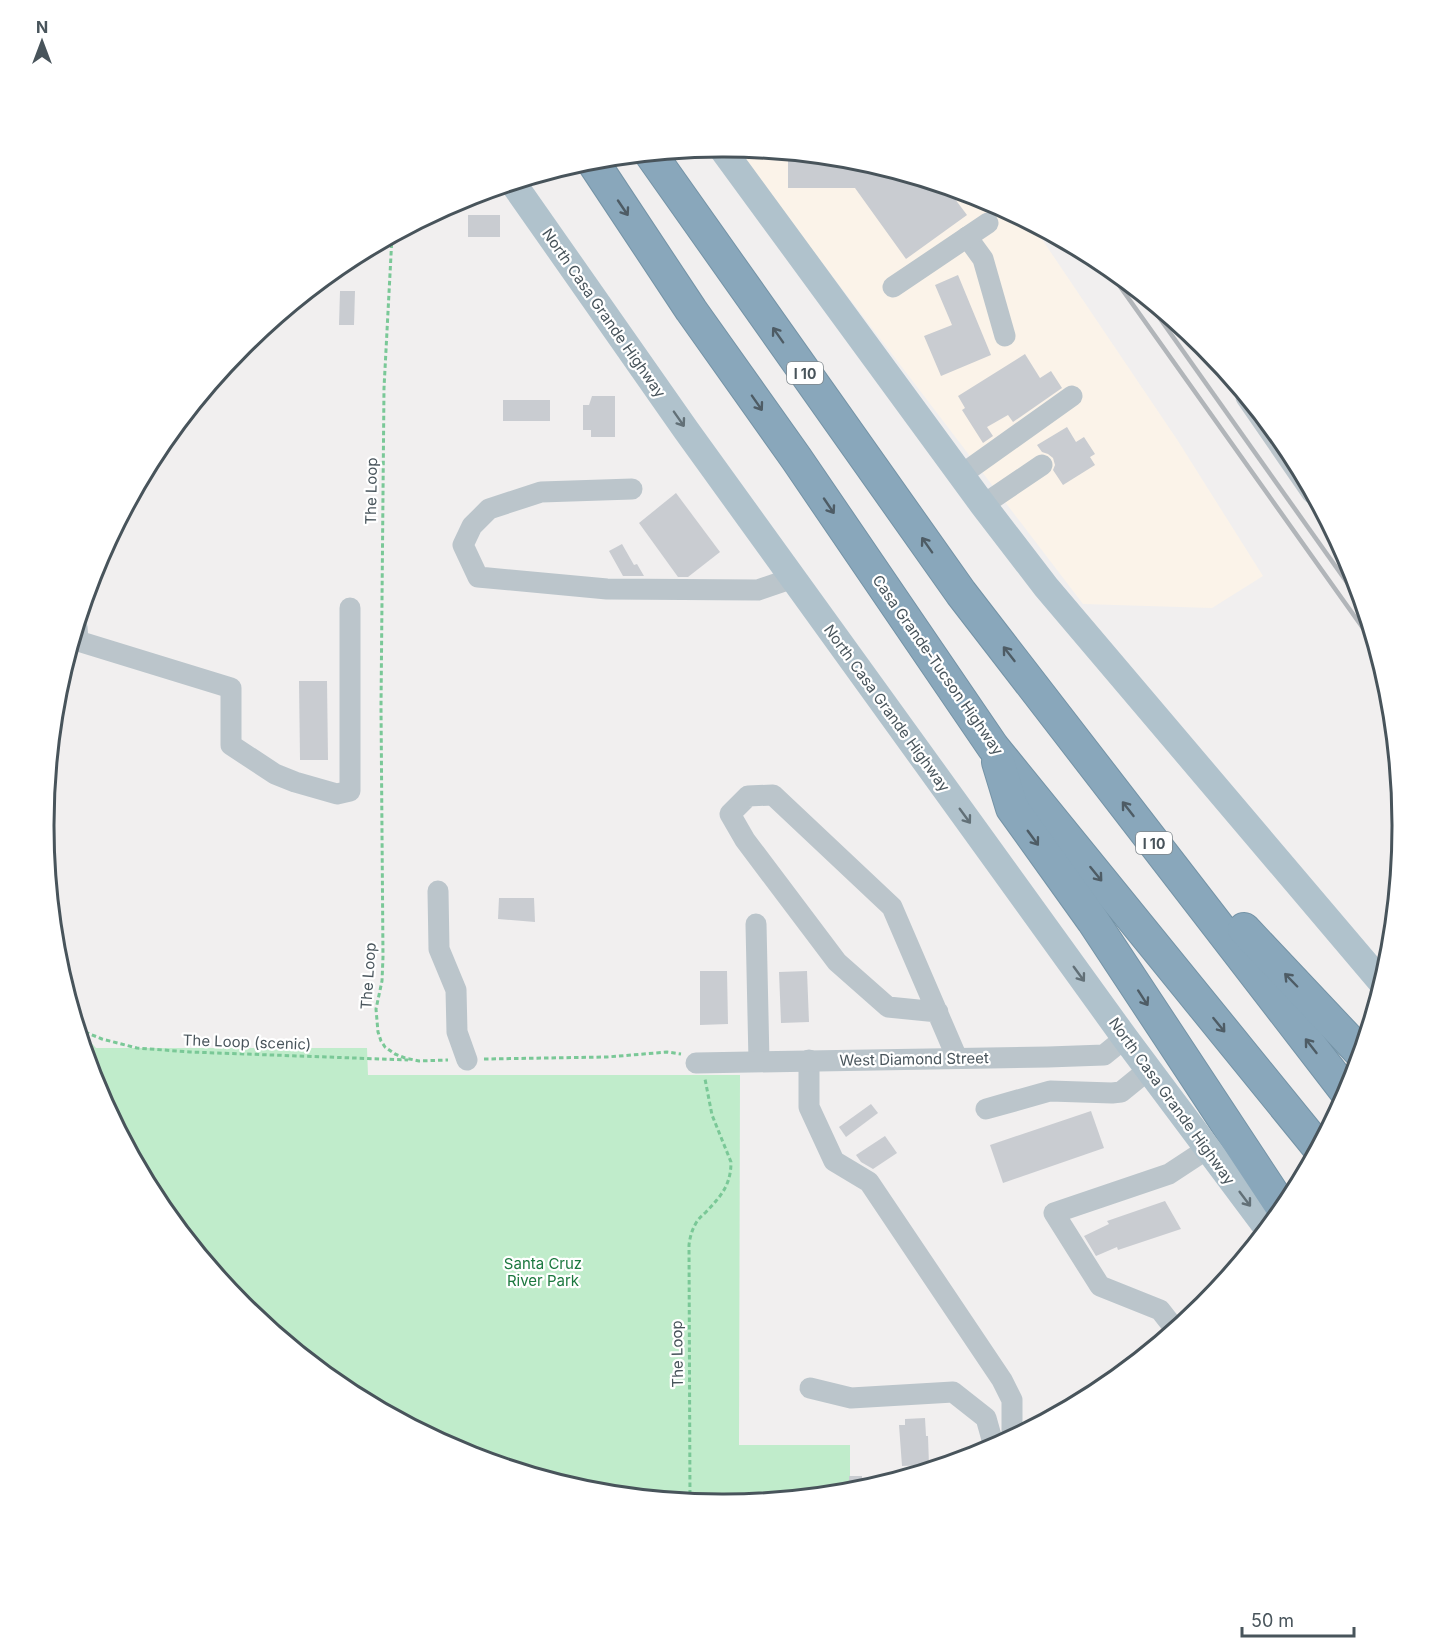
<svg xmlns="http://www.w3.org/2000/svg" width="1446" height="1651" font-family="Inter,sans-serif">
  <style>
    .commercial { fill: #fbf3e9 }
    .green { fill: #c0eccb }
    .building { fill: #c9ccd1 }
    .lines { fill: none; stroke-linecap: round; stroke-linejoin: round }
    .highway-casing { stroke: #7493a6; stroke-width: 34 }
    .path { stroke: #7ac897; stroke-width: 3; stroke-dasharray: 4.5 3; stroke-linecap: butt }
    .minor { stroke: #bbc5cb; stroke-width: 21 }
    .major { stroke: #b0c2cc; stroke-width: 27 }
    .highway { stroke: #89a7bb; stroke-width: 32 }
    .rail { stroke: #b1b5b9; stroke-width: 4.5 }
    .oneway { stroke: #4e5c65 }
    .oneway2 { stroke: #627077 }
    .labels { text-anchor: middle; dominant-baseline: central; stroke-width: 4.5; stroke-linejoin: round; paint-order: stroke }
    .shield { fill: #fff; stroke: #7f878c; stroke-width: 1.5 }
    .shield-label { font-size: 14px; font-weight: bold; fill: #48545b }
    .street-label { font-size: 15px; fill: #48545b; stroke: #fff }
    .park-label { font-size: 15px; fill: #1c783f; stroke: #fff }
    .rim { fill: none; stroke: #48545b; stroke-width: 3 }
  </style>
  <rect width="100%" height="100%" fill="#f1efef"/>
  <polygon class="commercial" points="736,147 856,159 983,198 1031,223 1178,441 1263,576 1212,608 1083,604 752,171"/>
  <polygon class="green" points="78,1028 96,1048 367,1048 368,1075 740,1075 739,1445 850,1445 850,1493 723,1505 590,1492 463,1453 345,1390 242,1306 158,1203 95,1085"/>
  <g class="building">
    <polygon points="819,155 856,159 946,187 967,215 906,259 855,188 788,188 788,156"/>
    <rect x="468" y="215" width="32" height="22"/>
    <polygon points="958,275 991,355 941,376 924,336 952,325 935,285"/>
    <polygon points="340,291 355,291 354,325 339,325"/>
    <polygon points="1025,354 1040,378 1051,371 1062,388 1013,422 1008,415 987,427 993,436 983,443 962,410 965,408 958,396"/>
    <polygon points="592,396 615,396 615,437 591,437 591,430 583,430 583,405 589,405"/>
    <rect x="503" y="400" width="47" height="21"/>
    <polygon points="1067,427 1076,442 1084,437 1095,454 1090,457 1095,465 1063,485 1053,470 1055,465 1053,458 1048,454 1042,452 1037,445"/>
    <polygon points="676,493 720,552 688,577 678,577 639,523"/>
    <polygon points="622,544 634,565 637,564 644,576 623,576 609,551"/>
    <polygon points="299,681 327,681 328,760 300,760"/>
    <polygon points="499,898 534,898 535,922 498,919"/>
    <polygon points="700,971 727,971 728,1024 700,1025"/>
    <polygon points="807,971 809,1022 781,1023 779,972"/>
    <polygon points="871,1104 878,1113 846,1137 839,1127"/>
    <polygon points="1091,1111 1104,1148 1003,1183 990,1145"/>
    <polygon points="885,1136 897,1153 873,1169 861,1162 856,1155"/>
    <polygon points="1165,1201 1181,1229 1118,1250 1117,1247 1096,1256 1084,1236 1109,1224 1107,1221"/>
    <polygon points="925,1418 926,1436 928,1436 929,1465 902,1466 899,1425 905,1425 905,1419"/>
    <polygon points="849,1476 862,1476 863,1490 849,1493"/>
  </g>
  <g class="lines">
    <defs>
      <g id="highway">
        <polyline points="650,153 961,593 1347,1093"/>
        <polyline points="591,159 691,310 796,458 993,747 1318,1147"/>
        <polyline points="998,762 1012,808 1093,921 1283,1209"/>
        <polyline points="1244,929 1361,1053"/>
      </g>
    </defs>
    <use href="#highway" class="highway-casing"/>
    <g class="path">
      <polyline points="392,236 384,388 381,707 383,957 382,981 376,1009 378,1032 381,1041 385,1047 395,1054 405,1058 419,1061 448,1060"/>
      <polyline points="78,1029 102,1039 137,1048 190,1052 408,1060"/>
      <polyline points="484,1059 607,1057 667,1052 681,1054"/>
      <path d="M 690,1502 L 689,1245 C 690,1237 692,1230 696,1223 C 699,1218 702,1216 706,1212 C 721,1196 731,1185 731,1162 L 712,1115 L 705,1079"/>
    </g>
    <g class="minor">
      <polyline points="967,237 983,259 1005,336"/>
      <polyline points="893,287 988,223"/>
      <polyline points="1246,397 1312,493"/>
      <polyline points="961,475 1072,396"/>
      <polyline points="632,489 541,492 489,509 472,526 463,545 478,577 607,589 758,590 793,578"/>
      <polyline points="983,505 1042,465"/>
      <polyline points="77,627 78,641 231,688 231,745 275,774 295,782 337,794 350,791 350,608"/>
      <polyline points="438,891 439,949 456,990 457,1032 467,1060"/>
      <polyline points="756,924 759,1061"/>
      <polyline points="938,1012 888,1007 837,962 745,840 730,814 748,796 773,795 892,907 957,1058"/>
      <polyline points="809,1060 809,1107 834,1161 869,1182 1002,1380 1012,1400 1012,1438"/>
      <polyline points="696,1063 1048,1057 1104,1055 1125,1038"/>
      <polyline points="986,1109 1050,1091 1112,1093 1121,1092 1148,1070"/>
      <polyline points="1175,1329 1160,1310 1100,1286 1054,1213 1169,1174 1207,1149"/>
      <polyline points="810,1388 851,1398 953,1392 986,1418 993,1443 996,1446"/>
    </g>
    <g class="major">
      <polyline points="720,146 983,505 1046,587 1382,983"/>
      <polyline points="513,183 686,430 1125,1038 1267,1228"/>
    </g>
    <use href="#highway" class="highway"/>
    <g class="rail">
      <polyline points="1104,264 1375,645"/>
      <polyline points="1144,296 1363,605"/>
    </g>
  </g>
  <defs><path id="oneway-shaft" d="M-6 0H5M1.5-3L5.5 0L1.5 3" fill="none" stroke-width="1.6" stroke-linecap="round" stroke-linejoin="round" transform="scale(1.5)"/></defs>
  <g class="oneway">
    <use href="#oneway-shaft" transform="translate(623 208) rotate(56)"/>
    <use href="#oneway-shaft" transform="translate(778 335) rotate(-125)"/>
    <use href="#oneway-shaft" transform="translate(757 403) rotate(55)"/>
    <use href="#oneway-shaft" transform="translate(829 506) rotate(56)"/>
    <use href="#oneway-shaft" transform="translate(927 545) rotate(-125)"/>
    <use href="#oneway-shaft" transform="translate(1009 654) rotate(-128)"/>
    <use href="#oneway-shaft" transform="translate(1128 809) rotate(-128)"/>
    <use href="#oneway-shaft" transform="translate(1033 838) rotate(54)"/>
    <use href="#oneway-shaft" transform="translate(1096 874) rotate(51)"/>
    <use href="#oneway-shaft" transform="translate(1291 980) rotate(-134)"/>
    <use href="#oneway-shaft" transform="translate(1143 998) rotate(57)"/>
    <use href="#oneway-shaft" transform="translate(1219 1025) rotate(51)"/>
    <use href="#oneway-shaft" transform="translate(1311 1046) rotate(-128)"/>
  </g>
  <g class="oneway2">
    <use href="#oneway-shaft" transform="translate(679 419) rotate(55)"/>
    <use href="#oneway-shaft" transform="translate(965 816) rotate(54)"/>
    <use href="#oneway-shaft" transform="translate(1079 974) rotate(54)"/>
    <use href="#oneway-shaft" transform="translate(1245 1199) rotate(53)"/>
  </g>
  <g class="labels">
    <g class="shield">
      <rect x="787" y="362" width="36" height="22" rx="4.5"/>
      <rect x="1136" y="832" width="36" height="22" rx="4.5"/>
    </g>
    <g class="shield-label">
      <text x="805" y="373">I 10</text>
      <text x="1154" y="843">I 10</text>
    </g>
    <g class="street-label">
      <text transform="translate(604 313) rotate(55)">North Casa Grande Highway</text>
      <text transform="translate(371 491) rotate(-89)">The Loop</text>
      <text transform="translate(938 665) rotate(55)">Casa Grande-Tucson Highway</text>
      <text transform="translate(887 708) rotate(54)">North Casa Grande Highway</text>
      <text transform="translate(368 976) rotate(-86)">The Loop</text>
      <text transform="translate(247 1042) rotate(2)">The Loop (scenic)</text>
      <text transform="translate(914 1059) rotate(-1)">West Diamond Street</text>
      <text transform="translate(1172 1101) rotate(54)">North Casa Grande Highway</text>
      <text transform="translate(677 1354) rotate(-91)">The Loop</text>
    </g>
    <g class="park-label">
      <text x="543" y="1263">Santa Cruz<tspan x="543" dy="17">River Park</tspan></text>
    </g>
  </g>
  <path d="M0 0H1446V1651H0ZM722 157H724A668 668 0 0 1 1392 825V826A668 668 0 0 1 724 1494H722A668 668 0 0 1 54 826V825A668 668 0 0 1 722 157Z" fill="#fff" fill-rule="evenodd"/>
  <path class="rim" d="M722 157H724A668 668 0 0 1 1392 825V826A668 668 0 0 1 724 1494H722A668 668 0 0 1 54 826V825A668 668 0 0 1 722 157Z"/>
  <g transform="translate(42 42)" stroke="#ffffff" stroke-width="4.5" paint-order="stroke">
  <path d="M0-4.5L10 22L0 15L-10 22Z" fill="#48545b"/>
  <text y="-9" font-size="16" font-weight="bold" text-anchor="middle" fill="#48545b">N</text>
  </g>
  <path d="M1242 1627v9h112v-9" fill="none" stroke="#48545b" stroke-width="3"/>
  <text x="1251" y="1627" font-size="18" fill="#48545b" stroke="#ffffff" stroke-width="4.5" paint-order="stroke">50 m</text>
</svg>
